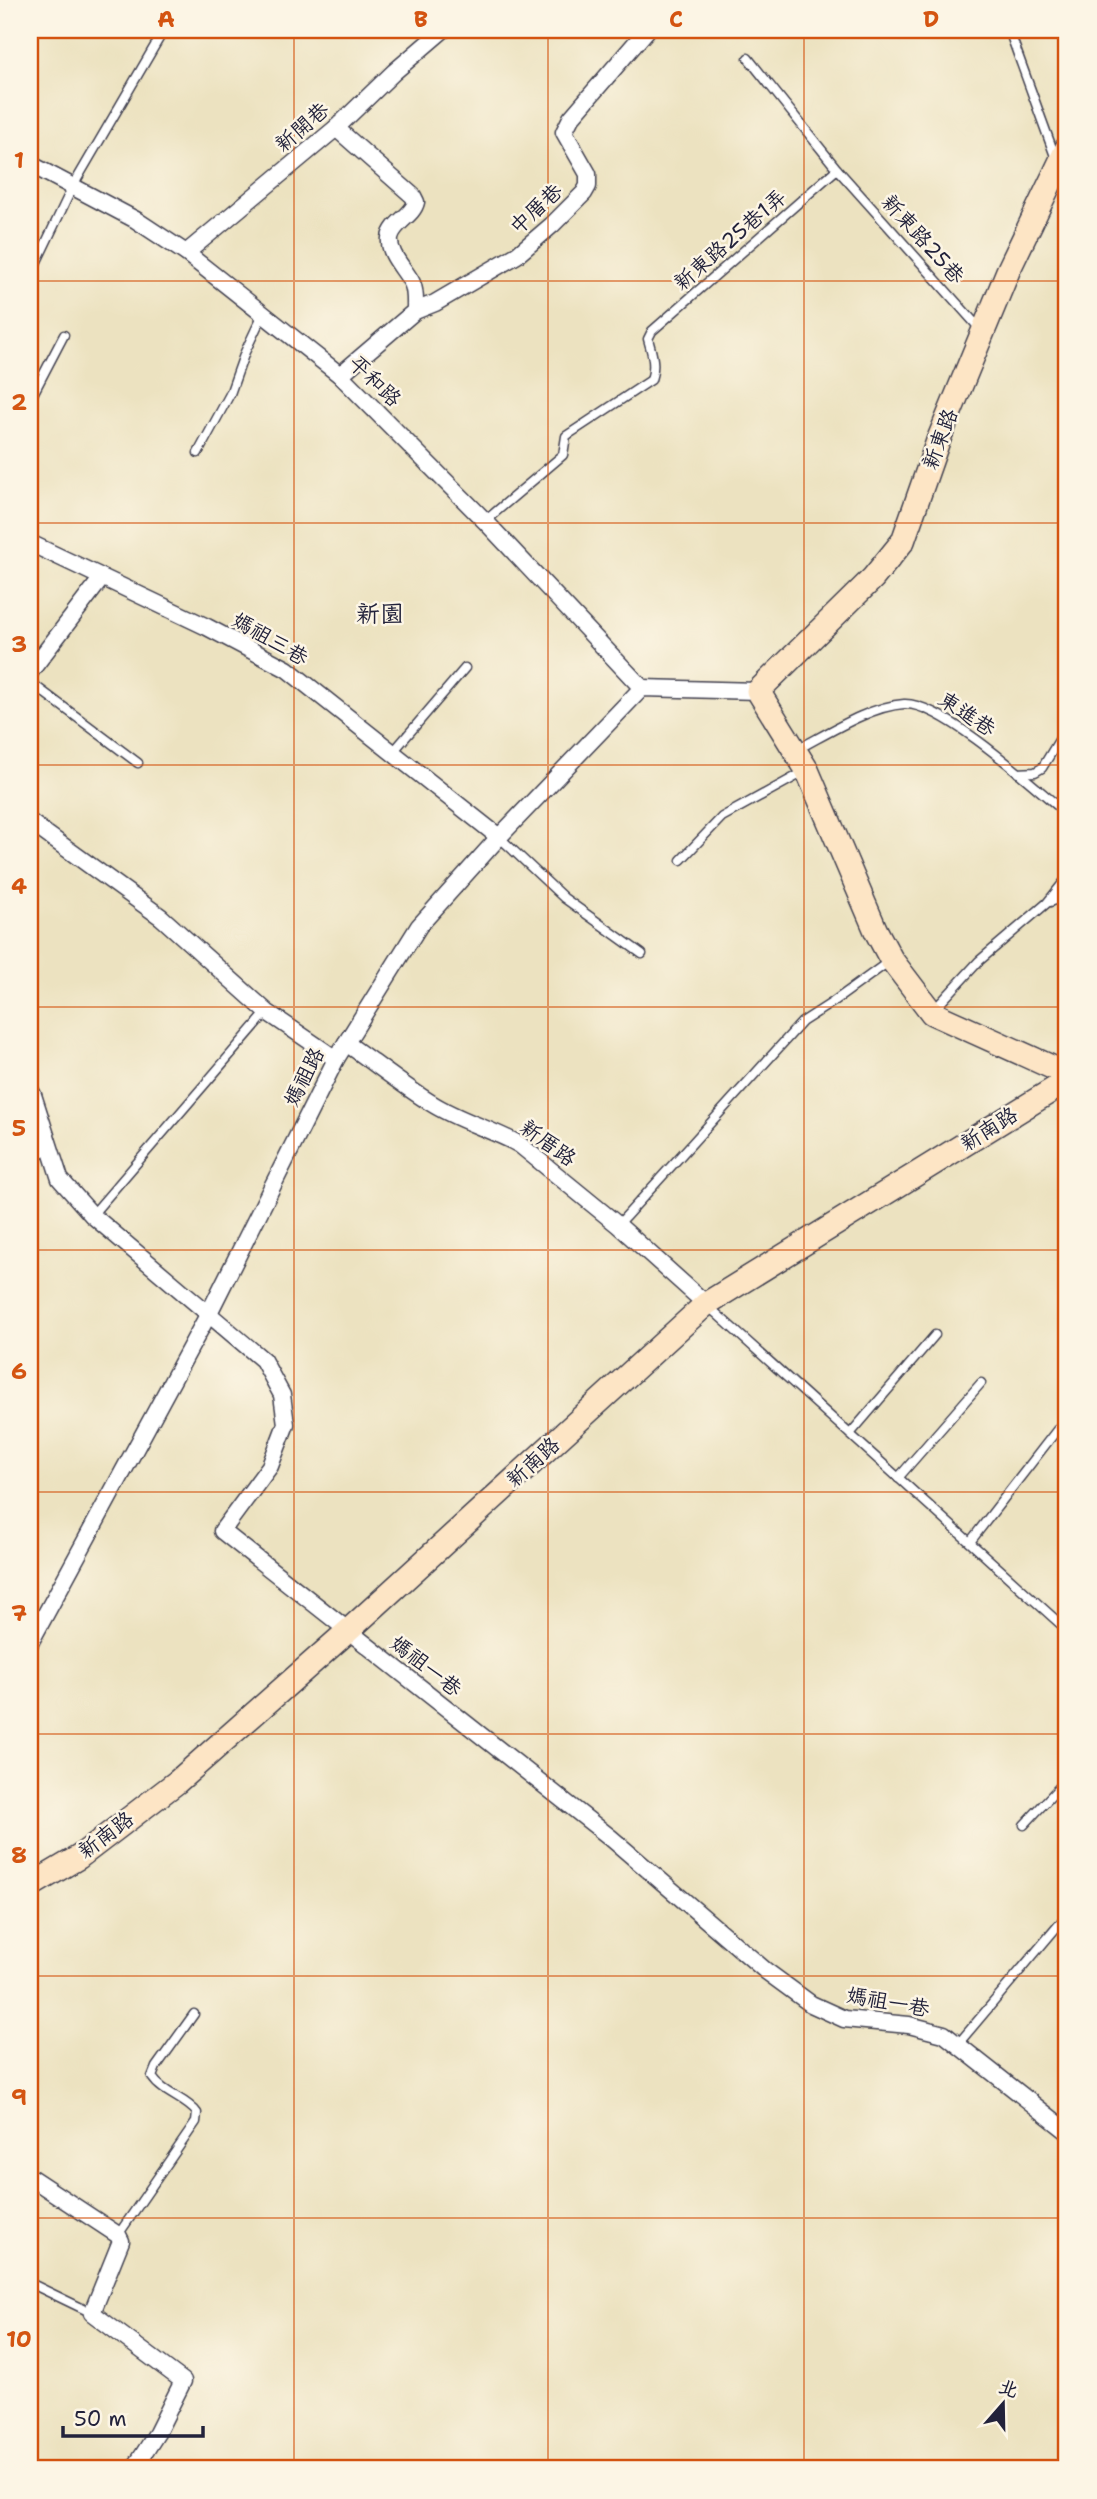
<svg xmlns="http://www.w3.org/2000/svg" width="1097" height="2499" font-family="'Shantell Sans','LXGW WenKai TC',sans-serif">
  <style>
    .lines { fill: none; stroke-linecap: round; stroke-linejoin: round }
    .lane-casing { stroke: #403f4f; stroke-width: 11 }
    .street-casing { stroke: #403f4f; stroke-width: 19 }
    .secondary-casing { stroke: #403f4f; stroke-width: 26 }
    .lane { stroke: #fff; stroke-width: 8 }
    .street { stroke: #fff; stroke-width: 16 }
    .secondary { stroke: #fde5c5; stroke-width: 23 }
    .grid { fill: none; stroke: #d45411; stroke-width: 2; stroke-opacity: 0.55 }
    .labels { text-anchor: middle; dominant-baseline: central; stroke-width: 5; stroke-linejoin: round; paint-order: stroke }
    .street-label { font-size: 21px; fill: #22223b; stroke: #fcf5e5 }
    .quarter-label { font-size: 24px; fill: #22223b; stroke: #fcf5e5 }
    .neatline { fill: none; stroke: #d45411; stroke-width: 2.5 }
    .grid-label { font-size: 23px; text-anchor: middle; font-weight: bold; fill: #d45411 }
  </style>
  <rect width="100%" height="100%" fill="#fcf5e5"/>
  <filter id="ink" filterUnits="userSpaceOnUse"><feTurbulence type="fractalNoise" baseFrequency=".0143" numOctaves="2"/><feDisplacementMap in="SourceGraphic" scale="14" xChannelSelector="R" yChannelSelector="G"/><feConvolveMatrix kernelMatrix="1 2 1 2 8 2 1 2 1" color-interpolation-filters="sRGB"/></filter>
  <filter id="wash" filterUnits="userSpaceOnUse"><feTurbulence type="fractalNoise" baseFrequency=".00686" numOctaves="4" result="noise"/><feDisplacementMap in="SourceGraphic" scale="28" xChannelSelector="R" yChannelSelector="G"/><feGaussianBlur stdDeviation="1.57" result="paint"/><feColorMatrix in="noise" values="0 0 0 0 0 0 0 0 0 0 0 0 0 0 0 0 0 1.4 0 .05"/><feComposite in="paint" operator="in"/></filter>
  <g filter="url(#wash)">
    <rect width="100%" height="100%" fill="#ece2c0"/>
  </g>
  <g filter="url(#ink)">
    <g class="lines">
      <defs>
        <g id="lane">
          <polyline points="1009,30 1056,159"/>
          <polyline points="748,58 837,169 981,330"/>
          <polyline points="30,276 73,186 164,30"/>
          <polyline points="30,400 64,335"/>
          <polyline points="198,453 230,394 245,352 263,314"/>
          <path d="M 485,521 L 563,455 L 566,436 L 651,380 C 656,365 652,353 648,339 L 652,331 L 837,169"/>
          <polyline points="30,682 138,763"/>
          <path d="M 796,750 C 827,734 870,706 904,704 C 943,702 1036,788 1067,814"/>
          <polyline points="393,752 465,668"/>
          <polyline points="1018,773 1035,772 1042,768 1067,727"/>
          <polyline points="499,837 564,898 642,954"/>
          <polyline points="681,860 722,817 804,772"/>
          <polyline points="1050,902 1067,896"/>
          <polyline points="933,1011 979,961 1047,903 1067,878"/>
          <polyline points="30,1161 50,1148"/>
          <polyline points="92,1215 267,1012"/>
          <polyline points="618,1225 802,1022 833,1002 891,960"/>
          <polyline points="708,1306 1067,1630"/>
          <polyline points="850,1434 935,1335"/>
          <polyline points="898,1478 981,1383"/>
          <polyline points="970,1542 1067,1417"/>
          <polyline points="1024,1825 1067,1779"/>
          <polyline points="958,2044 1067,1915"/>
          <path d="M 118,2235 L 196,2122 L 197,2113 C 186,2098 163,2094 152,2077 L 156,2067 L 194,2014"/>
          <polyline points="30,2283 92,2313"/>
        </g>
        <g id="street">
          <path d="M 336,128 L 413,196 L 416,202 C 413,216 392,223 390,238 C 388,254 405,269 412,283 C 416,291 415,302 415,311 L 340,375"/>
          <polyline points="30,164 136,220 186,253 340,375 485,521 642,688"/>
          <polyline points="186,253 336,128 394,72 443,30"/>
          <polyline points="415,311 435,303 517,255 552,225 584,193 588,186 588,174 564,132 571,118 647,30"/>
          <polyline points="30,543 207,627 287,669 499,837"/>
          <polyline points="30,672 101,579"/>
          <polyline points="30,822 161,917 267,1012 336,1059"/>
          <path d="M 346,1043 C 375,1063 402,1085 431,1103 C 459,1121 492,1129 520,1145 L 618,1225 L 706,1304"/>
          <polyline points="30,1090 33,1095 60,1179 92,1215 263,1360 282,1395 286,1424 270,1466 222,1531 611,1838 766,1971 811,2004 844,2019 909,2025 944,2034 1067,2131"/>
          <polyline points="30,1643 208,1315 336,1059 419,926 499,837 642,688 758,691"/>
          <polyline points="30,2177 118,2235 121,2241 92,2313 183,2381 157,2433 134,2469"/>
        </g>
        <g id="secondary">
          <polyline points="1067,148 1008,271 938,441 903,541 873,578 758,691 807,770 876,931 891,959 932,1013 1067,1074"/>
          <polyline points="30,1886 79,1857 177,1782 348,1631 706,1304 1067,1081"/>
        </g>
      </defs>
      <use href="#lane" class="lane-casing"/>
      <use href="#street" class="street-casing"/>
      <use href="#secondary" class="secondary-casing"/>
      <use href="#lane" class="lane"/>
      <use href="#street" class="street"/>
      <use href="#secondary" class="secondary"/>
    </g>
  </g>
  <path class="grid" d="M 294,30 L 294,2469M 548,30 L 548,2469M 804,30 L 804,2469M 30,281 L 1067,281M 30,523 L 1067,523M 30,765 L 1067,765M 30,1007 L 1067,1007M 30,1250 L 1067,1250M 30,1492 L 1067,1492M 30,1734 L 1067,1734M 30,1976 L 1067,1976M 30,2218 L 1067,2218"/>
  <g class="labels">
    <g class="street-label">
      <text transform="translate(302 127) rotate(-41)">新開巷</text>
      <text transform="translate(536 209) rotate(-43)">中厝巷</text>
      <text transform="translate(923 239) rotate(48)">新東路25巷</text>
      <text transform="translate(730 240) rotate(-41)">新東路25巷1弄</text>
      <text transform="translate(375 381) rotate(44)">平和路</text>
      <text transform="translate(940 439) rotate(-69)">新東路</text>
      <text transform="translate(270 639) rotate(30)">媽祖三巷</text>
      <text transform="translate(967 714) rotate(33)">東進巷</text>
      <text transform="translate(304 1077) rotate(-63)">媽祖路</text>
      <text transform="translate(989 1129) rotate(-32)">新南路</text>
      <text transform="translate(548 1143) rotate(36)">新厝路</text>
      <text transform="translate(533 1462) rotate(-42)">新南路</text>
      <text transform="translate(426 1666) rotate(38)">媽祖一巷</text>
      <text transform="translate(106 1835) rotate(-37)">新南路</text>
      <text transform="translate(888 2002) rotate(10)">媽祖一巷</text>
    </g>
    <g class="quarter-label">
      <text x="380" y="614">新園</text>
    </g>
  </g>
  <rect width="1097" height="2499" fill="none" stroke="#fcf5e5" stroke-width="77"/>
  <g transform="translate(1003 2404) rotate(20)" stroke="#fcf5e5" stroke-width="5" paint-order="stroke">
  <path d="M0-5L12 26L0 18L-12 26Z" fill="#22223b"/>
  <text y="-10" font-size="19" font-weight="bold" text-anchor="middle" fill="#22223b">北</text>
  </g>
  <path d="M63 2426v10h140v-10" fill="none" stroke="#22223b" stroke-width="3.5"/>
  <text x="74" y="2426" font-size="21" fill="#22223b" stroke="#fcf5e5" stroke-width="5" paint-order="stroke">50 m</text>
  <rect x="38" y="38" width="1020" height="2422" class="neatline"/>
  <g class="grid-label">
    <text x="166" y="27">A</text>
    <text x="421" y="27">B</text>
    <text x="676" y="27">C</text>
    <text x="931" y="27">D</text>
    <text x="19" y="168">1</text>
    <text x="19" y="410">2</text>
    <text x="19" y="652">3</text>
    <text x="19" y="894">4</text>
    <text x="19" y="1136">5</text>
    <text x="19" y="1379">6</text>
    <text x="19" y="1621">7</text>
    <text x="19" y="1863">8</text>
    <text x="19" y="2105">9</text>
    <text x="19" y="2347">10</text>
  </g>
</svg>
